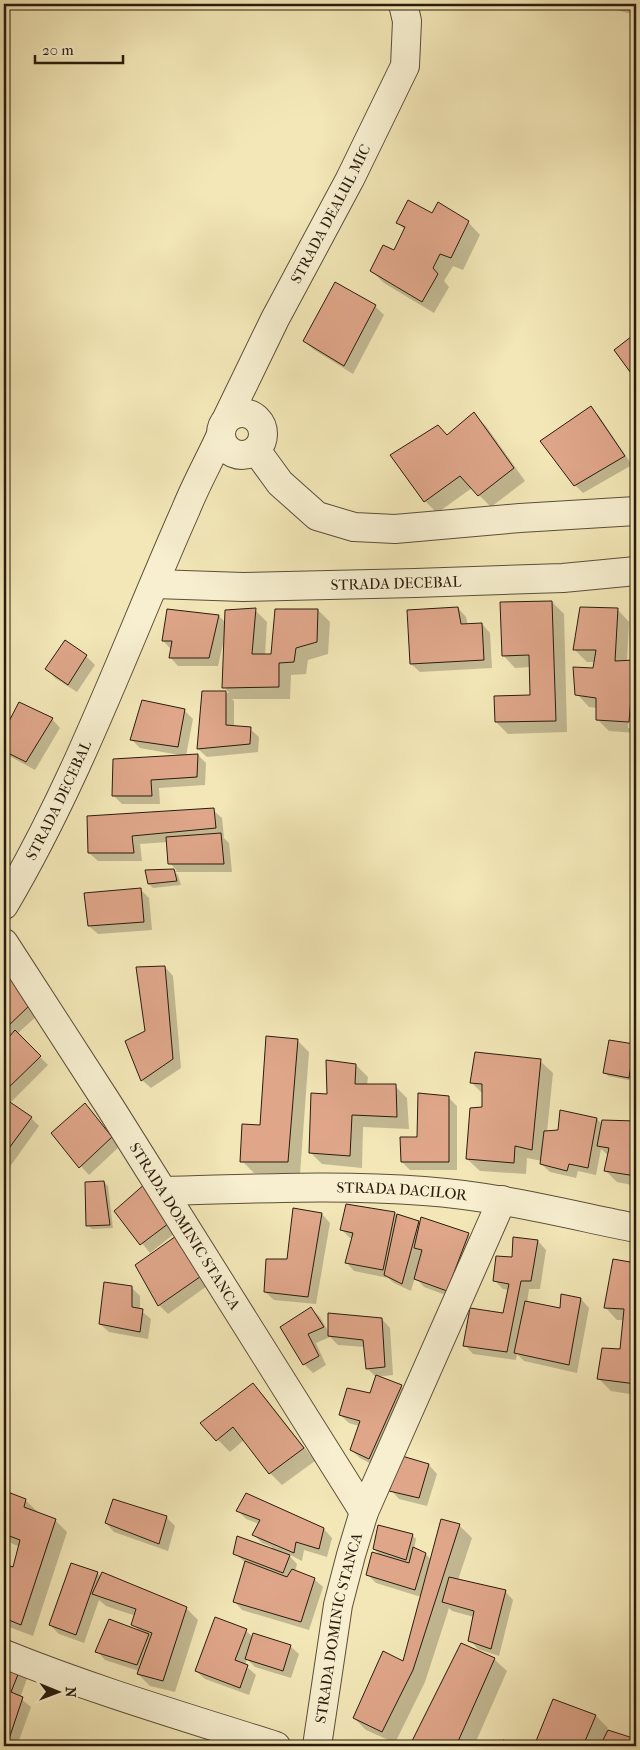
<svg xmlns="http://www.w3.org/2000/svg" width="640" height="1750" font-family="'IM FELL French Canon',serif">
  <style>
    .shadow { fill: #0003; fill-rule: evenodd }
    .building { fill: #dfa68a; stroke: #2a1c0d }
    .lines { fill: none; stroke-linecap: round; stroke-linejoin: round }
    .minor-casing { stroke: #5c4f38; stroke-width: 30 }
    .minor { stroke: #f7efd0; stroke-width: 28 }
    .labels { text-anchor: middle; dominant-baseline: central; stroke-width: 4; stroke-linejoin: round; paint-order: stroke }
    .street-label { font-size: 15px; fill: #2a1c0d; stroke: #f7efd0 }
  </style>
  <rect width="100%" height="100%" fill="#f3e7b7"/>
  <filter id="stains"><feTurbulence type="fractalNoise" baseFrequency=".004" numOctaves="4"/><feColorMatrix values="0 0 0 0 .2 0 0 0 0 .09 0 0 0 0 .02 0 0 0 .5 -.17"/></filter>
  <radialGradient id="worn" r=".72"><stop offset=".6" stop-color="#630" stop-opacity="0"/><stop offset="1" stop-color="#630" stop-opacity=".3"/></radialGradient>
  <g class="shadow">
    <polygon points="596,4 636,4 636,15 597,5"/>
    <polygon points="432,214 468,222 480,235 463,270 453,266 444,281 449,287 434,313 384,283 372,271 394,251 405,230 398,223"/>
    <polygon points="375,306 384,315 353,374 313,349 304,341"/>
    <polygon points="591,408 599,416 632,465 583,493 575,485"/>
    <polygon points="474,414 486,426 525,481 491,507 472,488 437,513 425,501 448,436"/>
    <polygon points="552,602 564,614 567,732 508,734 496,722 531,697 530,667 515,668 503,655"/>
    <polygon points="458,608 466,617 468,625 482,624 490,633 492,668 420,672 411,664"/>
    <path d="M 617,609 L 629,622 L 627,662 L 634,662 L 636,664 L 636,733 L 609,731 L 597,719 L 597,708 L 589,707 L 577,694 L 594,669 L 596,662 L 587,662 L 575,650 ZM 632,672 L 635,672 L 630,728 L 628,728 Z"/>
    <polygon points="255,610 267,622 265,655 272,655 318,610 330,622 328,654 308,660 306,674 291,675 290,699 232,699 234,701 234,727 250,729 259,737 258,752 207,757 198,749 204,692 229,693 224,687 225,640 224,639 218,666 178,666 170,657 171,649 163,641 219,616 226,623"/>
    <polygon points="65,642 86,656 95,665 77,692 55,678 47,669"/>
    <polygon points="20,704 52,719 60,728 35,770 4,753 4,733"/>
    <polygon points="184,710 193,719 186,756 198,755 206,763 205,785 159,788 160,804 122,804 113,795 185,756 140,748 131,739"/>
    <polygon points="213,810 222,818 224,837 223,837 229,843 232,872 175,872 178,875 181,885 153,888 149,884 146,871 177,871 170,863 168,842 140,844 142,861 98,861 89,853 88,817"/>
    <polygon points="140,889 149,898 152,930 98,934 89,926"/>
    <polygon points="165,967 173,976 181,1068 151,1088 142,1080 146,1032"/>
    <polygon points="9,975 39,1014 17,1034 48,1065 9,1104 31,1118 39,1126 4,1175 4,1045 6,1042 4,1040 4,980"/>
    <polygon points="297,1040 309,1052 300,1174 254,1173 242,1161 261,1126"/>
    <polygon points="634,1045 636,1048 636,1059 633,1081 608,1076 604,1072"/>
    <polygon points="540,1061 553,1073 547,1132 559,1131 597,1119 603,1125 603,1121 636,1122 636,1186 617,1182 605,1170 609,1156 601,1149 596,1175 578,1171 576,1178 550,1172 541,1164 542,1161 527,1158 526,1174 480,1171 467,1159 483,1109 484,1095 471,1082"/>
    <polygon points="356,1065 368,1077 367,1086 395,1086 407,1098 409,1129 363,1127 362,1168 322,1164 310,1152 328,1095"/>
    <polygon points="448,1097 457,1106 457,1170 410,1170 402,1162"/>
    <polygon points="93,1113 120,1146 89,1175 52,1134"/>
    <polygon points="104,1182 108,1186 113,1228 92,1229 88,1225"/>
    <polygon points="146,1184 180,1229 150,1253 116,1211"/>
    <polygon points="395,1213 421,1222 421,1219 468,1234 477,1243 456,1299 424,1287 415,1277 411,1291 394,1283 388,1278 354,1271 346,1262 353,1238 350,1238 341,1229"/>
    <polygon points="322,1214 330,1223 316,1304 274,1300 265,1292"/>
    <polygon points="179,1235 214,1281 168,1314 159,1305 136,1266"/>
    <polygon points="538,1241 546,1250 540,1289 529,1289 527,1303 561,1310 562,1295 581,1299 589,1308 577,1373 524,1361 517,1354 516,1360 473,1354 465,1345 504,1314 509,1290 503,1289 494,1280 513,1258"/>
    <polygon points="614,1261 636,1264 636,1395 611,1391 599,1379 621,1350 624,1320 617,1320 605,1307"/>
    <polygon points="131,1287 140,1296 140,1310 151,1319 148,1339 109,1332 100,1324"/>
    <polygon points="311,1309 320,1317 329,1333 382,1319 390,1328 393,1375 376,1377 401,1386 410,1395 377,1467 360,1458 351,1450 359,1426 349,1423 340,1415 371,1394 376,1377 367,1368 365,1347 338,1345 330,1337 316,1343 326,1365 313,1373 304,1364"/>
    <polygon points="253,1385 265,1397 315,1461 282,1485 270,1473 245,1439 230,1452 202,1424"/>
    <polygon points="429,1465 437,1474 427,1506 399,1499 391,1490"/>
    <polygon points="6,1492 25,1500 38,1512 37,1514 55,1520 67,1532 33,1636 4,1625 4,1565 14,1569 20,1547 9,1542 4,1538 4,1501"/>
    <polygon points="246,1495 324,1529 332,1538 327,1557 304,1550 302,1561 288,1554 297,1564 295,1572 314,1579 323,1587 309,1630 242,1610 234,1601 246,1563 234,1553 271,1549 272,1547 262,1543 254,1535 259,1524 246,1519 238,1511"/>
    <polygon points="166,1517 175,1526 168,1551 114,1532 106,1523"/>
    <polygon points="442,1520 460,1526 472,1538 458,1580 505,1591 513,1600 499,1656 478,1649 470,1640 474,1617 452,1611 449,1608 425,1682 395,1743 366,1730 354,1718 403,1662 421,1597 376,1583 367,1574 381,1556 374,1549 412,1535 416,1539 414,1549 426,1554 431,1560"/>
    <polygon points="97,1573 101,1577 186,1608 198,1620 175,1692 150,1686 138,1674 139,1671 105,1660 97,1651 141,1633 133,1624 136,1616 106,1606 99,1600 84,1643 59,1634 50,1625"/>
    <polygon points="246,1631 253,1637 290,1646 299,1654 291,1678 255,1667 247,1659 245,1665 256,1675 249,1695 205,1679 196,1671"/>
    <polygon points="461,1644 494,1659 507,1671 474,1746 416,1746 412,1743"/>
    <polygon points="4,1662 28,1676 20,1698 31,1707 17,1746 4,1741"/>
    <polygon points="554,1701 596,1716 608,1728 607,1731 636,1740 636,1746 535,1746"/>
  </g>
  <g class="building">
    <polygon points="408,200 432,213 438,202 469,221 451,258 440,254 433,268 438,274 422,302 370,271 383,245 394,250 405,227 396,223"/>
    <polygon points="335,282 376,305 344,366 303,341"/>
    <polygon points="636,333 636,380 614,350"/>
    <polygon points="591,406 625,456 574,486 540,441"/>
    <polygon points="474,412 514,468 478,496 460,476 424,502 390,455 438,425 447,435"/>
    <polygon points="552,601 556,721 495,722 494,696 530,695 529,655 502,656 500,602"/>
    <polygon points="458,607 461,624 482,623 484,660 410,664 407,610"/>
    <polygon points="580,607 618,608 615,661 634,660 629,722 596,720 596,698 575,695 573,667 593,668 596,650 573,650"/>
    <polygon points="256,608 252,654 271,654 275,609 318,609 317,642 296,648 294,662 279,663 279,687 222,688 225,610"/>
    <polygon points="167,609 219,615 209,658 169,658 172,641 162,641"/>
    <polygon points="65,640 87,655 68,685 45,669"/>
    <polygon points="202,691 226,691 226,725 251,727 250,744 197,749"/>
    <polygon points="142,700 185,709 178,747 130,740"/>
    <polygon points="19,702 53,718 26,762 4,751 4,731"/>
    <polygon points="198,754 197,777 151,780 152,796 112,796 113,759"/>
    <polygon points="214,808 216,828 132,836 134,853 88,853 87,816"/>
    <polygon points="221,833 224,864 168,864 166,837"/>
    <polygon points="174,869 177,881 148,884 145,870"/>
    <polygon points="141,888 144,922 88,926 84,893"/>
    <polygon points="165,966 173,1059 141,1081 125,1041 145,1031 136,967"/>
    <polygon points="9,973 31,1004 4,1030 4,978"/>
    <polygon points="15,1030 41,1056 4,1092 4,1043"/>
    <polygon points="266,1036 298,1039 288,1162 240,1162 242,1124 260,1125"/>
    <polygon points="609,1040 634,1044 629,1078 603,1073"/>
    <polygon points="475,1052 541,1059 532,1150 515,1146 514,1163 466,1159 470,1108 482,1107 482,1084 470,1083"/>
    <polygon points="326,1060 356,1064 355,1084 396,1084 397,1117 352,1115 350,1156 309,1153 311,1093 327,1094"/>
    <polygon points="418,1093 449,1096 449,1162 401,1162 400,1137 417,1137"/>
    <polygon points="4,1098 32,1117 4,1155"/>
    <polygon points="85,1103 112,1137 79,1168 51,1133"/>
    <polygon points="560,1110 597,1118 588,1168 569,1164 567,1171 540,1164 544,1131 558,1130"/>
    <polygon points="602,1120 636,1121 636,1176 604,1171 609,1148 597,1146"/>
    <polygon points="104,1181 110,1225 86,1226 85,1182"/>
    <polygon points="146,1183 173,1220 140,1245 114,1211"/>
    <polygon points="346,1204 395,1212 383,1270 345,1263 353,1233 340,1230"/>
    <polygon points="293,1208 322,1213 308,1297 264,1292 266,1259 287,1259"/>
    <polygon points="397,1214 419,1221 402,1284 384,1275"/>
    <polygon points="421,1217 469,1233 447,1291 414,1279 422,1250 414,1248"/>
    <polygon points="179,1234 207,1272 158,1306 135,1265"/>
    <polygon points="513,1237 538,1240 531,1281 521,1281 507,1352 463,1346 470,1308 503,1313 509,1284 493,1281 496,1256 512,1257"/>
    <polygon points="613,1259 636,1263 636,1384 597,1379 602,1348 620,1349 624,1309 604,1308"/>
    <polygon points="104,1282 132,1286 132,1307 143,1309 140,1332 99,1324"/>
    <polygon points="561,1294 581,1298 569,1365 514,1353 525,1301 560,1308"/>
    <polygon points="311,1307 324,1327 308,1334 319,1356 303,1365 280,1327"/>
    <polygon points="328,1313 382,1318 385,1367 366,1369 363,1340 328,1336"/>
    <polygon points="376,1375 402,1385 369,1459 350,1450 360,1421 339,1415 347,1388 370,1393"/>
    <polygon points="253,1383 304,1448 269,1474 233,1427 216,1441 200,1423"/>
    <polygon points="402,1456 429,1464 419,1498 389,1491"/>
    <polygon points="5,1491 26,1499 24,1507 56,1519 21,1625 4,1618 4,1564 13,1567 20,1540 4,1534 4,1497"/>
    <polygon points="246,1493 324,1528 319,1549 296,1542 294,1553 252,1535 260,1520 236,1511"/>
    <polygon points="113,1499 167,1516 159,1544 105,1523"/>
    <polygon points="441,1519 460,1524 413,1670 382,1732 353,1718 383,1651 403,1661"/>
    <polygon points="378,1525 413,1534 406,1560 373,1549"/>
    <polygon points="237,1536 290,1555 283,1573 233,1554"/>
    <polygon points="413,1547 426,1553 415,1590 366,1575 372,1552 409,1563"/>
    <polygon points="245,1561 287,1577 292,1569 315,1578 301,1622 233,1602"/>
    <polygon points="71,1563 98,1572 76,1635 49,1625"/>
    <polygon points="102,1572 187,1607 163,1681 137,1674 152,1633 131,1625 136,1609 92,1594"/>
    <polygon points="449,1577 506,1590 491,1649 468,1641 474,1611 442,1602"/>
    <polygon points="215,1617 247,1629 235,1660 248,1665 240,1688 195,1671"/>
    <polygon points="109,1619 149,1634 137,1665 95,1652"/>
    <polygon points="253,1633 291,1645 283,1671 245,1659"/>
    <polygon points="461,1643 495,1658 456,1746 418,1746 411,1743"/>
    <polygon points="4,1661 21,1667 11,1692 23,1697 9,1739 4,1737"/>
    <polygon points="553,1699 596,1715 583,1746 534,1746"/>
    <polygon points="608,1730 636,1739 636,1746 600,1746"/>
    <polygon points="503,1740 522,1746 501,1746"/>
  </g>
  <g class="lines">
    <defs>
      <g id="minor">
        <circle cx="242" cy="434" r="21"/>
        <path id="s1" d="M 227,418 L 275,319 L 350,179 L 405,66 L 407,21 L 403,4"/>
        <polyline points="256,450 280,483 317,516 354,527 395,529 520,518 636,511"/>
        <path id="s2" d="M 155,584 L 243,587 L 415,583 L 563,578 L 636,571"/>
        <path id="s3" d="M 4,905 C 78,780 127,642 186,509 C 196,484 209,461 220,437"/>
        <path id="s4" d="M 4,943 L 110,1107 L 364,1512"/>
        <path id="s5" d="M 163,1191 C 250,1189 338,1184 424,1191 C 496,1196 566,1214 636,1228"/>
        <path d="M 4,1654 C 93,1690 185,1717 276,1746"/>
        <path id="s6" d="M 317,1746 L 338,1605 L 351,1555 L 364,1512 L 502,1200"/>
      </g>
    </defs>
    <use href="#minor" class="minor-casing"/>
    <use href="#minor" class="minor"/>
  </g>
  <g class="labels">
    <g class="street-label">
      <text stroke="none"><textPath href="#s1" startOffset="229">STRADA DEALUL MIC</textPath></text>
      <text stroke="none"><textPath href="#s2" startOffset="241">STRADA DECEBAL</textPath></text>
      <text stroke="none"><textPath href="#s3" startOffset="118">STRADA DECEBAL</textPath></text>
      <text stroke="none"><textPath href="#s5" startOffset="239">STRADA DACILOR</textPath></text>
      <text stroke="none"><textPath href="#s4" startOffset="336">STRADA DOMINIC STANCA</textPath></text>
      <text stroke="none"><textPath href="#s6" startOffset="120">STRADA DOMINIC STANCA</textPath></text>
    </g>
  </g>
  <rect width="640" height="1750" fill="none" stroke="#f3e7b7" stroke-width="20"/>
  <rect x="5" y="5" width="630" height="1740" fill="none" stroke="#2a1c0d" stroke-width="2.5"/>
  <rect x="10" y="10" width="620" height="1730" fill="none" stroke="#2a1c0d"/>
  <g transform="translate(58 1692) rotate(91)" stroke="#f7efd0" stroke-width="4" paint-order="stroke">
  <path d="M0-4L9 19L0 12L-9 19Z" fill="#2a1c0d"/>
  <text y="-8" font-size="14" font-weight="bold" text-anchor="middle" fill="#2a1c0d">N</text>
  </g>
  <path d="M35 55v8h88v-8" fill="none" stroke="#2a1c0d" stroke-width="2.5"/>
  <text x="42" y="55" font-size="15" fill="#2a1c0d" stroke="#f7efd0" stroke-width="4" paint-order="stroke">20 m</text>
  <rect width="100%" height="100%" filter="url(#stains)"/>
  <rect width="100%" height="100%" fill="url(#worn)"/>
</svg>
